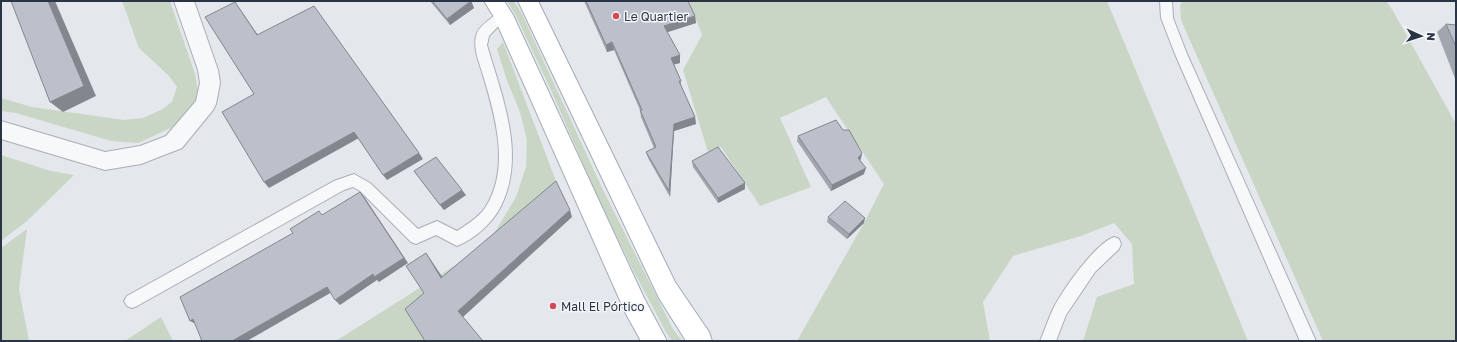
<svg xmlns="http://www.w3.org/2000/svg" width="1457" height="342" font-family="'Golos Text',sans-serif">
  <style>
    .green { fill: #c9d6c5 }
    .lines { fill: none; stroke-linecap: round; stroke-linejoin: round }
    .lane-casing { stroke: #a9aeb7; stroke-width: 2 }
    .street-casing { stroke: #a9aeb7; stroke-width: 2 }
    .primary-casing { stroke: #a3abb8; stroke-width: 2 }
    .lane { fill: #f7f8fa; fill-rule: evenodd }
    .street { fill: #f7f8fa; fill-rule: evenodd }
    .primary { fill: #fff; fill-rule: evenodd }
    .wall { fill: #a1a5ae }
    .shaded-wall { fill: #83868d }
    .building { fill: #bbc0ca; stroke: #83868d }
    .poi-dot { fill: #d1495b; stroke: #f4f6f9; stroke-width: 1.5 }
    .labels { text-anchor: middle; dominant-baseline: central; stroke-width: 3; stroke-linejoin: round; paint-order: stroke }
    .poi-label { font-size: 12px; fill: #2b3445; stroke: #f4f6f9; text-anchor: start }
  </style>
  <rect width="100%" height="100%" fill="#e4e7ec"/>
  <g class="green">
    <polygon points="122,1 170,1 195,74 198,91 193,109 175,126 138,143 111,141 16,113 1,111 1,98 32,107 124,120 143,118 161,110 172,102 177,87 169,76 139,48"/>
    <polygon points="507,1 514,1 522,14 603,190 673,329 682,341 672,341 666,332 632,268 596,193 550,88 516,16"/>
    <polygon points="689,1 1107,1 1248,341 1083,341 1097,297 1134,284 1132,244 1114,223 1081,236 1013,256 983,302 990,341 797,341 864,223 884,184 826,97 780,118 811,187 760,206 721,147 708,152 683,70 702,35"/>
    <polygon points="1184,1 1386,1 1393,11 1456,124 1456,341 1323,341 1181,20 1180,4"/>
    <polygon points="503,42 559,189 411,315 404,307 426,341 336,341 465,259 493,235 516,197 526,167 527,140 520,112 506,78 497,49"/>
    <polygon points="1,155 51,171 74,175 28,220 1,241"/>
    <polygon points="27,229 19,289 29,341 1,341 1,248"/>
    <polygon points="161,317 173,341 125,341"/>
  </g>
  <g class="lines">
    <defs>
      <g id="lane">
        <polygon points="1160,1 1172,1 1173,18 1187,54 1316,341 1300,341 1175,54 1161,18"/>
        <path d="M 503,10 L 507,12 L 509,15 L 489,36 L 487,45 C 502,97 527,156 500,208 C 491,224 475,239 457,246 L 436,235 L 416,244 L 411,242 L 360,191 L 353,187 L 344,190 L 137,306 L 132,308 L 127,306 L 124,301 L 127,296 L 334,181 L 354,174 L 370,183 L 418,229 L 437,221 L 457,231 C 466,225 478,218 485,208 C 511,169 495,115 483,75 C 479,62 472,46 477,33 C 480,25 492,18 499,12 Z"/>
        <path d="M 1114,237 L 1119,239 L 1121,244 L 1119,249 L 1095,272 L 1066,315 L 1056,341 L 1040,341 C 1045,330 1049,317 1054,307 C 1064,288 1095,244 1114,237 Z"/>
      </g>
      <polygon id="street" points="174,1 194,1 218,70 220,83 216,104 213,110 182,148 141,164 105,170 1,139 1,121 105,152 140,146 166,136 196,101 200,83 198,70"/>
      <g id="primary">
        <polygon points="484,1 504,1 513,15 644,298 667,341 641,341 626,314 494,17"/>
        <polygon points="518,1 538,1 675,282 709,332 712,341 686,341 659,298"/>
      </g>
    </defs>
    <use href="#lane" class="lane-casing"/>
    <use href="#street" class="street-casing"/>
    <use href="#primary" class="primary-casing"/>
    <use href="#lane" class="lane"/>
    <use href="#street" class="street"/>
    <use href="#primary" class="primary"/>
  </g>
  <g class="wall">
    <polygon points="430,1 471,1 474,8 450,25"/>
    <polygon points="584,1 688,1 695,16 696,23 667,32 680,63 674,64 681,81 681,87 695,117 696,124 674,131 670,197 648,158 646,152 654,148 641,117 640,110 614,50 607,52"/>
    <polygon points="1446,24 1456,25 1456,81 1437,32"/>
    <polygon points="843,130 862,153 860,160 864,174 831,191 797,141 798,136"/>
    <polygon points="692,161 745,189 718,203 693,167"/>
    <polygon points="414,171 466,195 444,210"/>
    <polygon points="828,217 864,223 847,239 827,222"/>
  </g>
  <g class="shaded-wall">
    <polygon points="48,1 55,1 96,96 63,112 50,102"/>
    <polygon points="471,1 474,8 450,25 447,19"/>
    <polygon points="235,2 240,9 262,41 257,35"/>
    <polygon points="695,16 696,23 665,33 664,26"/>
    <polygon points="612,42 614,50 607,52 606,45"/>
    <polygon points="680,55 680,63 672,65 671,58"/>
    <polygon points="695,117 696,124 674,131 670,197 669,191 674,124"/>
    <polygon points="354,132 359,138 269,188 264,182"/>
    <polygon points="419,153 423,159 387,180 383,175"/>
    <polygon points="862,153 861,159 857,163 858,158"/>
    <polygon points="866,168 864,174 831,191 832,185"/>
    <polygon points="745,183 745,189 718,203 718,198"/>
    <polygon points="462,190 466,195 444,210 440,205"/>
    <polygon points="360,192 365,198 408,263 379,282 377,280 340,305 335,300 373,274"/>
    <polygon points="570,210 572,217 463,317 458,311"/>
    <polygon points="865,218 864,223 847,239 849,234"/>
    <polygon points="426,253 431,260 447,284 441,278"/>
    <polygon points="327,287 332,292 247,341 232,341"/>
    <polygon points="193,319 198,325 190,321"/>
  </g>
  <g class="building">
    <polygon points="11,1 48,1 84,86 50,102"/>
    <polygon points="432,1 471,1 447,19"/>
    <polygon points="586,1 688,1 695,16 664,26 680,55 671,58 681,81 679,81 695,117 674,124 669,191 646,152 656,147 640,110 642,110 612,42 606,45"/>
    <polygon points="235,2 257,35 314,6 419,153 383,175 354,132 264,182 222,112 254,94 205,17"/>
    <polygon points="1446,24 1456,25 1456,47"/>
    <polygon points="836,120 843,130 849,130 862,153 858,158 866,168 832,185 798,136"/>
    <polygon points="718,147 745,183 718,198 692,161"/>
    <polygon points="436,157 462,190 440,205 414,171"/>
    <polygon points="556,181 570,210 458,311 483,341 425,341 405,309 424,293 406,266 426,253 441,278"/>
    <polygon points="360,192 404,258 374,277 373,274 335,300 327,287 232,341 202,341 193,319 190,321 180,297 293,233 290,229 319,211 322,215"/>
    <polygon points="845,201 865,218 849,234 828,217"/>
  </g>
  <g class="poi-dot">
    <circle cx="616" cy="16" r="4"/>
    <circle cx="553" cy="306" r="4"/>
  </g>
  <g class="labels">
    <g class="poi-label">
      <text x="624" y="16">Le Quartier</text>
      <text x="561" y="306">Mall El Pórtico</text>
    </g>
  </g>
  <rect width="1457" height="342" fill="none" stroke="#2b3445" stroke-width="4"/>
  <g transform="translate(1421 36) rotate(93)" stroke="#f4f6f9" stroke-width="3" paint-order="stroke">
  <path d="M0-3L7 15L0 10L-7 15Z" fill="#2b3445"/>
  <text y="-6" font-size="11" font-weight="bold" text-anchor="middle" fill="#2b3445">N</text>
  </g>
</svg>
